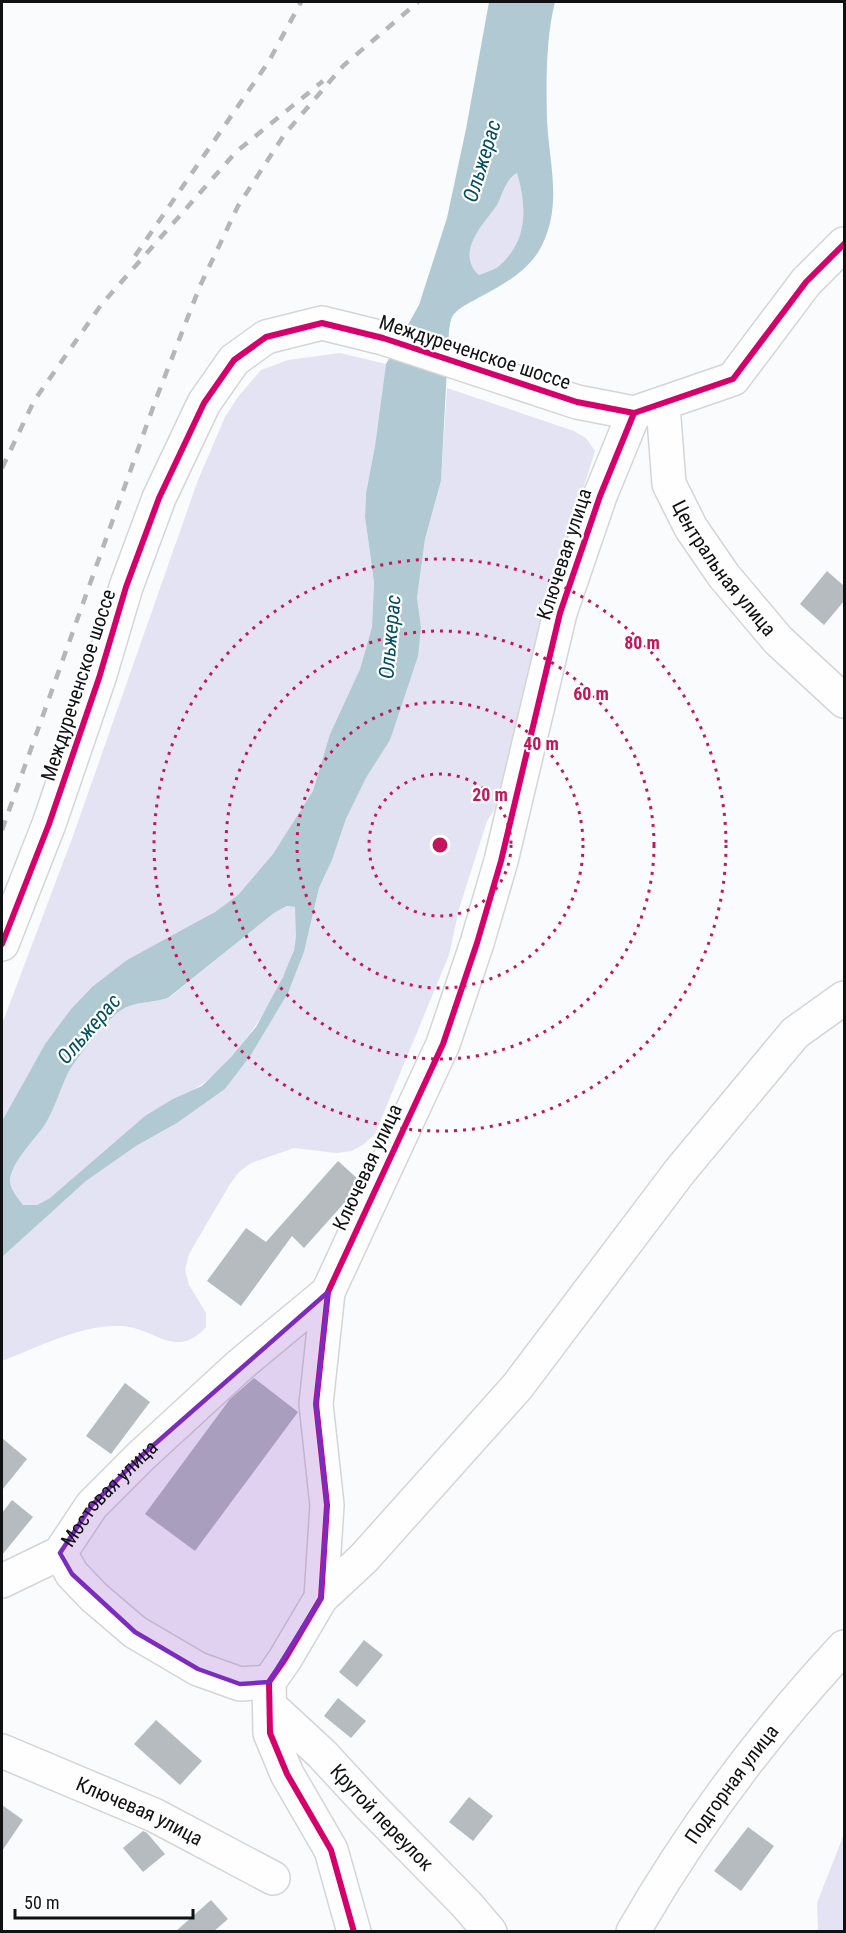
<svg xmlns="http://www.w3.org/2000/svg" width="846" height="1933" font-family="'Roboto Condensed',sans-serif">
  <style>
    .green { fill: #e4e3f4 }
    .water { fill: #b0c9d2; fill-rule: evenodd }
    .building { fill: #b5bbbf }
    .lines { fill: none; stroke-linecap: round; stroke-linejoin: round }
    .minor-casing { stroke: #d4d5d6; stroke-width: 36 }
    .minor { stroke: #fefeff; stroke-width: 33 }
    .rail { stroke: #b5b6b6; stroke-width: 4.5; stroke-dasharray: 10 10; stroke-linecap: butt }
    .cycleway-casing { stroke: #fff; stroke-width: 10 }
    .cycleway { stroke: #d6006c; stroke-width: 6 }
    .marked { fill: #7b2cbf; fill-opacity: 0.2; stroke: #7b2cbf; stroke-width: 4.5; stroke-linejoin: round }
    .ring { fill: none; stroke: #c2185b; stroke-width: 3; stroke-dasharray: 3 6 }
    .labels { text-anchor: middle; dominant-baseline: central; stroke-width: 4.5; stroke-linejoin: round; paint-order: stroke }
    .street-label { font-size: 20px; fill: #101112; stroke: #fff }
    .water-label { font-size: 21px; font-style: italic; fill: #004e5f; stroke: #fff }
    .centre { fill: #c2185b; stroke: #fff; stroke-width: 3 }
    .ring-label { font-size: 18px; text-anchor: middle; font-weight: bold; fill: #c2185b; stroke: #fff; stroke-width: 4.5; stroke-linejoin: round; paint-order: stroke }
  </style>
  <rect width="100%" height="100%" fill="#f9fbfd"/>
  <g class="green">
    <path d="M 517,173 C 527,206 529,240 500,265 C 495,270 486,272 479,275 C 455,251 483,226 497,204 C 504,194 506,179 517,173 Z"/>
    <polygon points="340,353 386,364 375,446 366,493 365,517 374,582 372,627 360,669 330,734 313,792 273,854 238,895 215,912 92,987 71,1009 45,1044 2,1121 2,1024 73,836 198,480 225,417 238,397 261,370 288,360"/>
    <path d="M 447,388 L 574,431 L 586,438 L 595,451 L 545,612 L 496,807 L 487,821 L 459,909 L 449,955 L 375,1134 L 364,1144 L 352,1151 L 336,1153 L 294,1148 L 251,1163 L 239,1172 L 230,1184 L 189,1254 L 185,1270 L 189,1285 L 206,1313 L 206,1327 C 176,1361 154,1327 121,1326 C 82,1324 38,1347 2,1361 L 2,1257 L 86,1181 L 136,1146 L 177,1123 L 225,1089 L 251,1055 L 288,993 L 304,952 L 319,888 L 332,860 L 346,819 L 366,778 L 390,740 L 421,627 L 417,598 L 425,539 L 441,481 Z"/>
    <path d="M 288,906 L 295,907 C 297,921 297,934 294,948 C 283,994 230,1071 188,1093 L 50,1198 L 37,1205 L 23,1205 C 18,1198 10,1189 10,1181 C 10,1164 35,1139 44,1126 C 55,1109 60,1089 69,1071 C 77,1058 107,1019 120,1011 C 134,1001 153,1003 169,998 L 274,913 Z"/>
    <polygon points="844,1834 844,1931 819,1931 818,1930 817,1903"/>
  </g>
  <path class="water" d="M 489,2 L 555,2 C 546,36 546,84 547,120 C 549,162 562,203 543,243 C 531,270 503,285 478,298 C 470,303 457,308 452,317 C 450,321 450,326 449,330 L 441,481 L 425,539 L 417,598 L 421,627 L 418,656 L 390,740 L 366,778 L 346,819 L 332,860 L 319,888 L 304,952 L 288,993 L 251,1055 L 225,1089 L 177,1123 L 136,1146 L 86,1181 L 2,1257 L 2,1121 L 45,1044 L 71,1009 L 92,987 L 127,960 L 215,912 L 238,895 L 273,854 L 313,791 L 330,734 L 360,669 L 372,627 L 374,582 L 365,517 L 366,493 L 375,446 L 386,364 L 419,305 L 447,218 L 466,129 ZM 517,173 C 527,207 528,240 500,265 C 495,270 486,272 479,275 C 455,252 483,225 497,205 C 503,194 506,179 517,173 ZM 287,906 L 295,907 L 296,936 L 294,950 L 283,977 L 256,1027 L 231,1057 L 202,1086 L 173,1099 L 145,1116 L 50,1198 L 37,1205 L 23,1205 C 18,1198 10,1189 10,1181 C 10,1164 35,1139 44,1126 C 55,1109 60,1089 69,1071 C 77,1058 107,1019 120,1011 C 134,1001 153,1003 168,998 L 274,913 Z"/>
  <g class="building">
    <polygon points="827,571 844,586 844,601 824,625 800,604"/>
    <polygon points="338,1161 359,1180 354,1192 304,1248 292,1236 241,1306 207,1281 246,1228 266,1242"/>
    <polygon points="254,1378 298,1412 195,1551 145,1514 230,1399"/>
    <polygon points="125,1383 150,1402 111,1454 86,1436"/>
    <polygon points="2,1438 27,1459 2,1490"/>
    <polygon points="12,1500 33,1517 2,1555 2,1513"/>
    <polygon points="364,1640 383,1655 357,1687 339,1672"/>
    <polygon points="338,1698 366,1721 351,1738 324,1716"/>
    <polygon points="156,1720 202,1761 180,1785 134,1744"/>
    <polygon points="469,1797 493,1816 473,1841 449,1822"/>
    <polygon points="2,1805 23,1820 2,1851"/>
    <polygon points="748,1827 774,1846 741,1891 714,1871"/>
    <polygon points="143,1831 147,1833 165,1854 143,1872 123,1848"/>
    <polygon points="211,1900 228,1919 213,1932 175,1932"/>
  </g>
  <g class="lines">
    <defs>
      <g id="minor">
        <path id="s1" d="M 663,405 L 669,484 L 691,528 L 724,576 L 778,640 L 844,701"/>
        <polyline points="2,944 49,824 99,678 126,587 159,498 204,403 234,360 266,337 322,323 383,338 577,402 634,413 733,379 806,282 844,244"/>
        <polyline points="60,1553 72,1574 94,1597 135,1632 198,1669 240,1684 269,1682"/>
        <path id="s2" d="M 2,1581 L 60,1553 L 92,1505 L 140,1457 L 240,1365 L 328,1292"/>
        <polyline points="321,1598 364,1558 517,1387 680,1171 795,1033 844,998"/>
        <path id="s3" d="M 270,1706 L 322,1754 L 371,1807 L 467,1905 L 490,1932"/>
        <path id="s4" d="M 2,1751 L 154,1815 L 273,1878"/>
        <polyline points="354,1932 331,1850 287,1774 270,1733 269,1682 285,1659 321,1598 327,1505 316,1404 328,1292 443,1044 477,943 501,861 560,613 600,496 634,413"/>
        <path id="s5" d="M 633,1932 C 692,1829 764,1733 844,1647"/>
      </g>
    </defs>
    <use href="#minor" class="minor-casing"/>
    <use href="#minor" class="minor"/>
    <g class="rail">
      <polyline points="135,256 269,61 301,2"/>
      <polyline points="2,468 34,401 101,305 236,152 323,81"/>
      <polyline points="2,830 156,399 200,286 238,206 284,135 343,66 418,2"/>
    </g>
    <defs>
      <g id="cycleway">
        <polyline points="2,944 49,824 99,678 126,587 159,498 204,403 234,360 266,337 322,323 383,338 577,402 634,413 733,379 806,282 844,244"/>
        <polyline points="354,1932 331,1850 287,1774 270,1733 269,1682 285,1659 321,1598 327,1505 316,1404 328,1292 443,1044 477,943 501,861 560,613 600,496 634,413"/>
      </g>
    </defs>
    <use href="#cycleway" class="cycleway-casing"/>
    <use href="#cycleway" class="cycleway"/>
  </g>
  <path class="marked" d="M 328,1292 L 316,1404 L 327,1505 L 321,1598 L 269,1682 L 240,1684 L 198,1669 L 135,1632 L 72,1574 L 60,1553 L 92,1505 L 140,1457 Z"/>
  <g class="ring">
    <circle cx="440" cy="845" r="71"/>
    <circle cx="440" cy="845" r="143"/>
    <circle cx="440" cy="845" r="214"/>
    <circle cx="440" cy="845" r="286"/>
  </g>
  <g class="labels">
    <g class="street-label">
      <text transform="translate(475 352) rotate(18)">Междуреченское шоссе</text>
      <text transform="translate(564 554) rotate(-72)">Ключевая улица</text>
      <text stroke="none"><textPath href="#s1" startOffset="180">Центральная улица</textPath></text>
      <text transform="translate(78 685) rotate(-72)">Междуреченское шоссе</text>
      <text transform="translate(367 1167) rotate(-65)">Ключевая улица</text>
      <text stroke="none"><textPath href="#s2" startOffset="142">Мостовая улица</textPath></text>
      <text stroke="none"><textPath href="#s5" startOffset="178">Подгорная улица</textPath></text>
      <text stroke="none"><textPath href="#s4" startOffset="150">Ключевая улица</textPath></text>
      <text stroke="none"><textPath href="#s3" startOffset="158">Крутой переулок</textPath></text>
    </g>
    <g class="water-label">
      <text transform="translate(482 161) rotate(-73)">Ольжерас</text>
      <text transform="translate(390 637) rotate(-85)">Ольжерас</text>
      <text transform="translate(89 1029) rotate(-49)">Ольжерас</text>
    </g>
  </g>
  <circle cx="440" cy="845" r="9" class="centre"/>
  <g class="ring-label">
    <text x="642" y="649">80 m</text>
    <text x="591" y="700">60 m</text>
    <text x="541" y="750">40 m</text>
    <text x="490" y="801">20 m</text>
  </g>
  <rect width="846" height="1933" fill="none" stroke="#101112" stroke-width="6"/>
  <path d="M15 1909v9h178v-9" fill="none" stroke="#101112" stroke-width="3"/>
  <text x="24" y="1909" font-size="18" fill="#101112" stroke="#ffffff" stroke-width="4.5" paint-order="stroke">50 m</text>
</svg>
